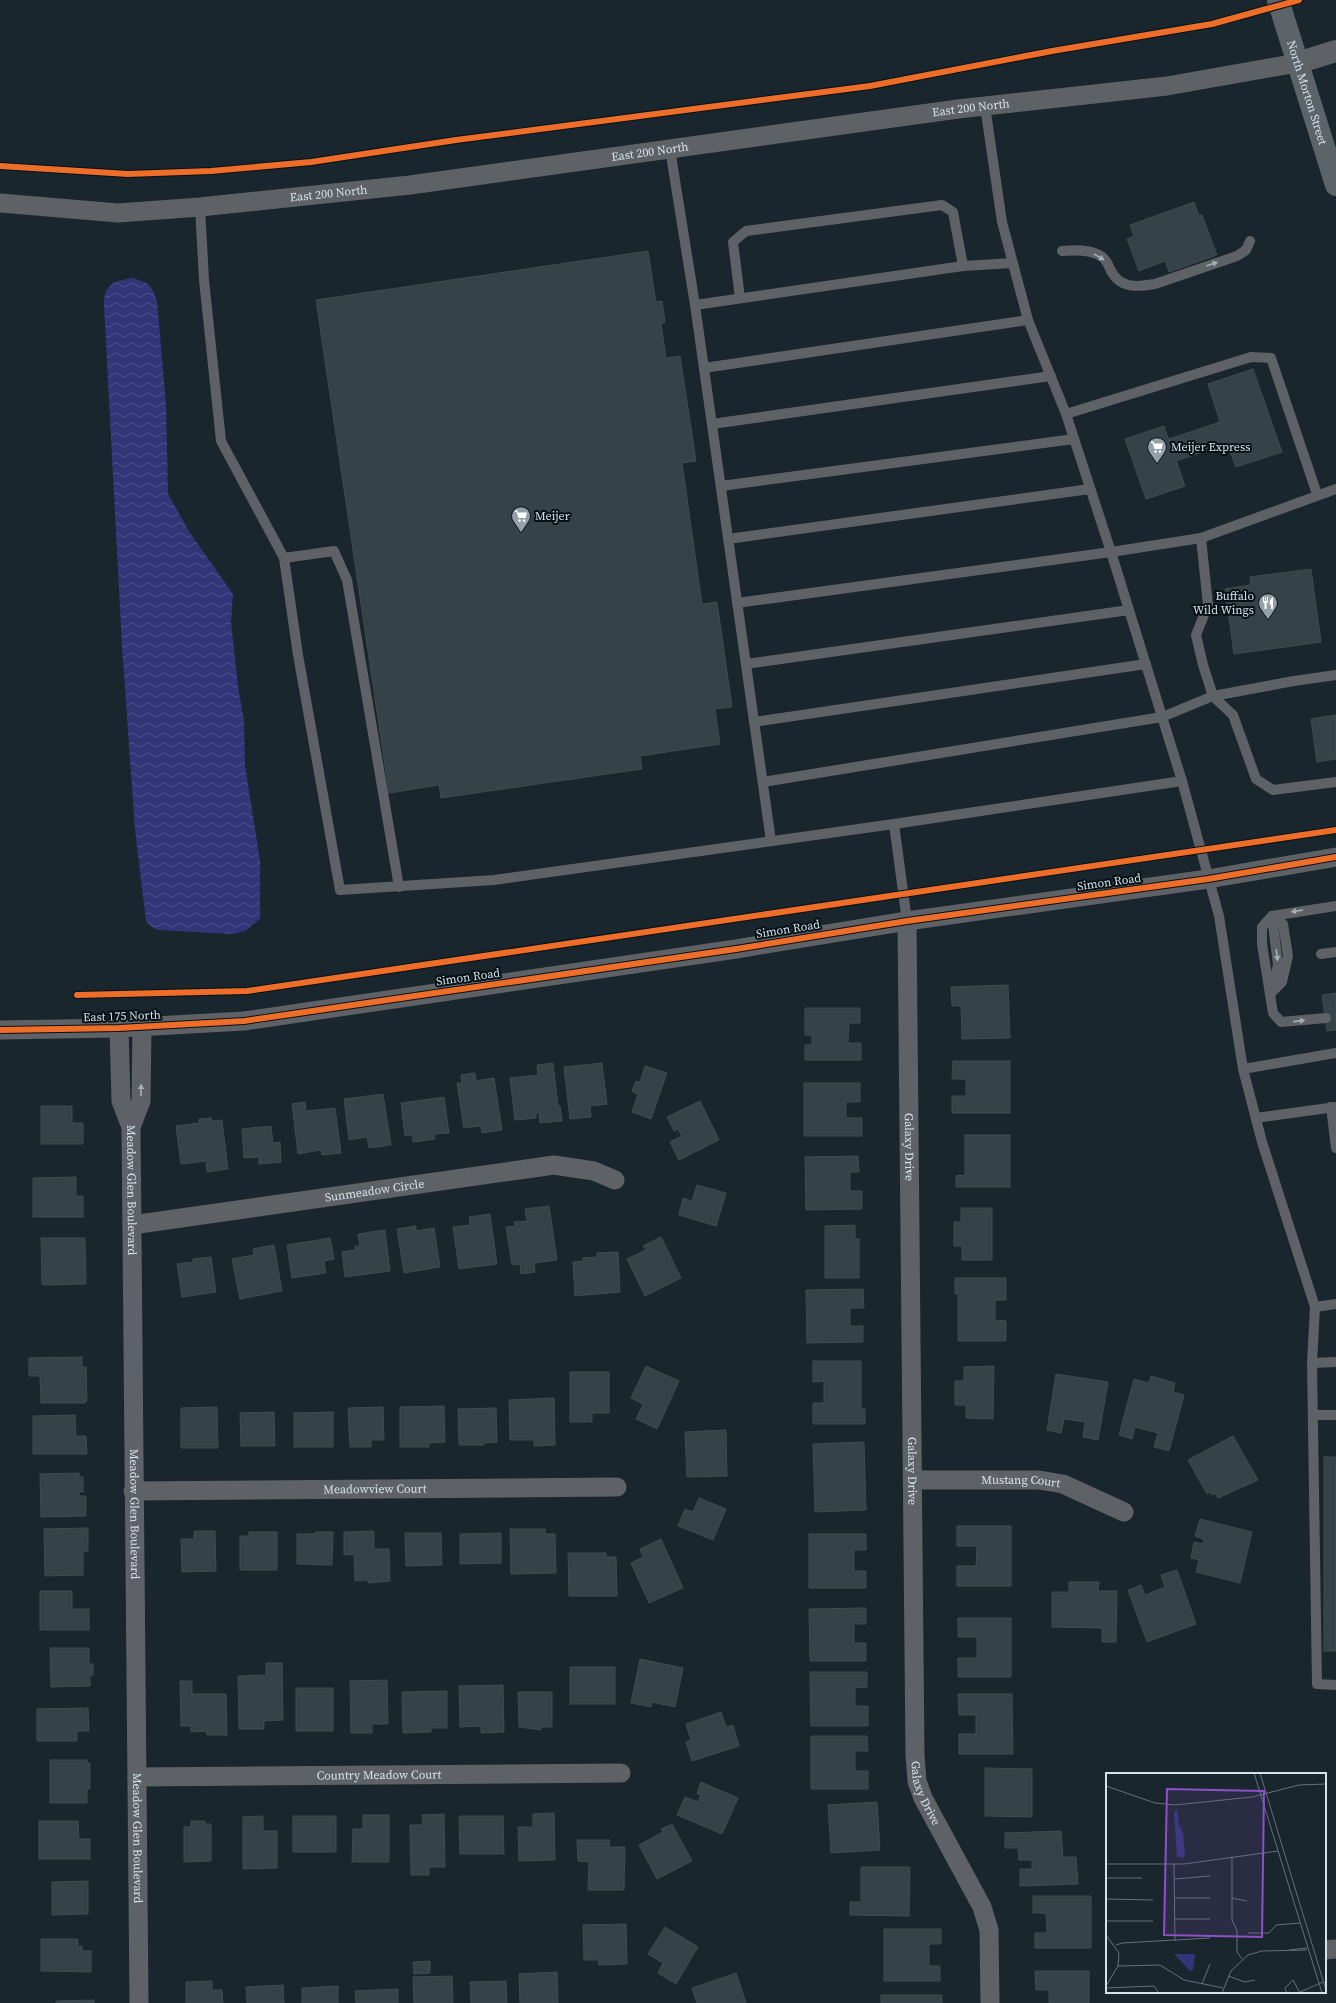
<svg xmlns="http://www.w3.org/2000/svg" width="1336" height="2003" font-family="'Source Serif 4',serif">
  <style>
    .water { fill: url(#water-waves) }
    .building { fill: #354348; stroke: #3f4b50 }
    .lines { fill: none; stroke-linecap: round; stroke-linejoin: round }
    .service { stroke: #5e6266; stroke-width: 10 }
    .minor { stroke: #5e6266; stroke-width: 19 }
    .tertiary { stroke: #5e6266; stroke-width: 22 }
    .primary { stroke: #5c6369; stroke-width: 22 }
    .cycleway-casing { stroke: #061015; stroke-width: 8 }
    .cycleway { stroke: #ee6e29; stroke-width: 6 }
    .oneway { fill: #a5afb6 }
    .labels { text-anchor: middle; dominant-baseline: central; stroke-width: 4; stroke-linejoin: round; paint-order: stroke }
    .street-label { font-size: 12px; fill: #d5e2eb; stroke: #061015 }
    .poi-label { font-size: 12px; fill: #d5e2eb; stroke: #061015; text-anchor: start }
    .inset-road { fill: none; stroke: #647179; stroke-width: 1 }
    .view { fill: #8d50c8; fill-opacity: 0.15; stroke: #8d50c8; stroke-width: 2 }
    .inset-edge { fill: none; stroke: #d5e2eb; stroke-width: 2 }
  </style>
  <defs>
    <pattern id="water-waves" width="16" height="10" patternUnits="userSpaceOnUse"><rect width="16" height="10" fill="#323679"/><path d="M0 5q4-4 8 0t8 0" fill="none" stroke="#4f538c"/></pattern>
  </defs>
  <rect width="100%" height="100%" fill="#19262d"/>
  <path class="water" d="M 132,278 C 148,282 152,285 157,301 L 166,404 L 168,494 L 190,533 L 233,594 L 231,622 L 234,650 L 239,693 L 244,720 L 245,765 L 260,861 L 260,919 L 245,931 L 232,934 L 158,930 L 152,927 L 146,921 L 135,830 L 122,646 L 104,305 C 104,285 113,281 132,278 Z"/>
  <g class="building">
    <polygon points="1194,202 1199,216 1202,215 1217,255 1169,272 1165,261 1139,271 1127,239 1134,236 1130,225"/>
    <polygon points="648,251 656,302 662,301 665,322 661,324 666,358 680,356 696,461 682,463 702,604 717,602 732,707 715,709 720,744 640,756 642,769 441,798 439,785 389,793 316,300"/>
    <polygon points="1253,369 1282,452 1236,467 1227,444 1176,461 1169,439 1220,422 1208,384"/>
    <polygon points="1164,426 1185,486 1146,499 1125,439"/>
    <polygon points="1311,569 1321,642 1234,654 1225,589 1251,585 1250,577"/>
    <polygon points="1336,715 1336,759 1317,762 1311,719"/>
    <polygon points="1008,985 1010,1038 962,1039 961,1006 952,1006 951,987"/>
    <polygon points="1336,993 1336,1030 1327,1031 1322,995"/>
    <polygon points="805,1008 860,1008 860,1023 849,1023 848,1043 861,1043 861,1060 805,1060 805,1045 812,1045 812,1035 805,1035"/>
    <polygon points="953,1061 1010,1061 1010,1113 952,1113 952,1096 966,1096 966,1079 952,1079"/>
    <polygon points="553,1063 558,1106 560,1106 562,1121 540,1123 539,1113 536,1113 536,1118 515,1120 510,1078 538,1075 537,1065"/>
    <polygon points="602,1063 607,1104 590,1106 591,1117 570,1119 564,1067"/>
    <polygon points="645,1066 667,1073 651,1119 632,1112 638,1094 632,1091 636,1081 640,1082"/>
    <polygon points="475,1073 476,1081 494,1078 502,1130 482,1133 481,1126 464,1128 457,1083 462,1083 461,1075"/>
    <polygon points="804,1083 860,1083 860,1102 846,1102 846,1118 862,1118 862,1136 804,1136"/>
    <polygon points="383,1094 391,1145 369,1148 367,1137 349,1140 344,1099"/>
    <polygon points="444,1097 449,1133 434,1134 435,1139 413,1142 412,1135 405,1136 401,1103"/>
    <polygon points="700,1101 719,1140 679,1160 670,1142 682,1136 678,1129 674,1131 667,1117"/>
    <polygon points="305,1102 306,1111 335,1108 341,1153 322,1155 321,1150 298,1154 292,1104"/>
    <polygon points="41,1106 72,1106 72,1123 83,1123 83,1144 41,1144"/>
    <polygon points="211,1118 212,1121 222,1120 228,1169 207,1172 206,1161 181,1164 176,1126 199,1123 199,1119"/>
    <polygon points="271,1126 273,1143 280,1142 281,1162 259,1164 259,1157 244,1158 242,1129"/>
    <polygon points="965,1135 1010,1135 1010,1187 956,1187 956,1176 965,1175"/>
    <polygon points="858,1156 859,1172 850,1172 850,1191 862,1191 862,1209 806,1210 805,1157"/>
    <polygon points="76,1177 76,1196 83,1196 83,1217 33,1217 33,1178"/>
    <polygon points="697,1185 726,1193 716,1226 679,1215 683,1198 692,1201"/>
    <polygon points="549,1206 557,1260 534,1263 535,1272 521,1274 520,1264 512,1265 506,1227 515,1226 514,1222 527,1221 525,1209"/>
    <polygon points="961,1208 992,1208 992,1260 962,1260 962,1246 954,1246 954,1222 961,1222"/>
    <polygon points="490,1214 497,1264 459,1269 453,1227 470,1225 469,1217"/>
    <polygon points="855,1225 855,1239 859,1239 859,1278 825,1278 825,1226"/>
    <polygon points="416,1226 416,1231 434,1228 440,1267 404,1273 397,1229"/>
    <polygon points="385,1230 390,1271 345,1277 342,1252 355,1250 355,1246 360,1246 358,1234"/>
    <polygon points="661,1237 681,1278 645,1296 627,1259 646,1250 643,1246"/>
    <polygon points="41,1238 85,1238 86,1284 42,1285"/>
    <polygon points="330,1238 334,1259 324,1261 326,1273 292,1278 287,1245"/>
    <polygon points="274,1245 282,1291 240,1299 232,1259 254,1255 253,1249"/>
    <polygon points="618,1252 620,1292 575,1296 573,1262 583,1261 583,1258 597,1257 597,1253"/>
    <polygon points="211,1257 216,1292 182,1297 177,1264 193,1262 193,1259"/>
    <polygon points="955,1278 1006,1278 1006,1300 995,1300 995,1320 1006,1321 1006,1341 958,1341 958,1294 955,1294"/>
    <polygon points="863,1289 864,1308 850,1308 850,1326 863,1326 863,1342 807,1343 806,1290"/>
    <polygon points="82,1357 82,1367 86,1367 87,1400 85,1403 41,1403 40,1376 29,1376 29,1358"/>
    <polygon points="813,1361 861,1361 861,1409 865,1409 865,1424 813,1424 813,1403 824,1403 824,1381 813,1382"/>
    <polygon points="646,1366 679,1381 657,1429 636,1419 643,1404 631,1398"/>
    <polygon points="994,1366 993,1419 966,1418 966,1405 955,1405 955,1381 964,1381 964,1367"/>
    <polygon points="570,1372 609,1372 609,1413 592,1413 592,1422 570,1422"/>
    <polygon points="1056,1374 1108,1382 1098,1440 1083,1437 1085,1422 1064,1419 1061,1433 1047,1430"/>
    <polygon points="1151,1376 1175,1383 1173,1392 1184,1395 1169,1451 1154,1447 1158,1433 1135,1427 1132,1439 1119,1435 1134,1379 1149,1383"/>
    <polygon points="554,1398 555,1445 534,1446 534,1440 510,1440 509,1400"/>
    <polygon points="444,1406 445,1442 429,1443 429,1447 400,1447 400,1407"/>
    <polygon points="217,1407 218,1448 181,1448 181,1408"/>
    <polygon points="383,1407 384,1440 371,1440 371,1447 350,1447 348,1408"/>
    <polygon points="496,1408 497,1442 483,1443 484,1445 459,1445 458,1409"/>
    <polygon points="274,1412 275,1446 241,1446 240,1413"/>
    <polygon points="333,1412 333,1447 294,1447 294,1413"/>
    <polygon points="75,1415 76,1436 86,1436 87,1454 33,1454 33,1416"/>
    <polygon points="726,1430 727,1476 687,1477 685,1432"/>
    <polygon points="1233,1436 1258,1480 1218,1498 1215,1493 1212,1495 1210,1492 1207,1494 1188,1460"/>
    <polygon points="864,1442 866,1510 815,1512 813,1444"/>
    <rect x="1324" y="1457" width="12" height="194"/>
    <polygon points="79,1473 79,1477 83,1477 83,1492 79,1492 79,1496 86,1496 86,1516 41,1517 40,1474"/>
    <polygon points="699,1498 726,1509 713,1540 678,1526 685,1509 693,1512"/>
    <polygon points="1200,1519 1252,1532 1240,1583 1196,1572 1199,1560 1191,1558 1194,1542 1203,1544 1204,1539 1195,1536"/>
    <polygon points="957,1526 1011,1526 1011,1586 957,1586 957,1566 976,1566 977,1546 957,1546"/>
    <polygon points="88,1528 88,1551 83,1551 83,1575 45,1576 44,1529"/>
    <polygon points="510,1529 545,1529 545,1534 555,1534 556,1573 511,1574"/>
    <polygon points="194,1531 215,1531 216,1571 182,1572 181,1539 194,1539"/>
    <polygon points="374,1531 374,1549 389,1549 390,1581 368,1583 368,1580 355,1581 354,1554 344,1555 344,1532"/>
    <polygon points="249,1532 277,1532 277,1570 240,1570 240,1536 249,1536"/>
    <polygon points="315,1532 333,1532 332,1565 297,1564 297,1534 315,1534"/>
    <polygon points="405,1533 441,1533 442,1565 406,1566"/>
    <polygon points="501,1533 501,1563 460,1564 460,1534"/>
    <polygon points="809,1534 866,1534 866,1550 854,1550 854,1571 866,1571 866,1588 809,1588"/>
    <polygon points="661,1539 683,1588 649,1603 631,1563 643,1557 640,1549"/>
    <polygon points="568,1553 606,1553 606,1557 616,1557 617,1596 569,1596"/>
    <polygon points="1177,1570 1196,1624 1147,1642 1128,1590 1141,1585 1145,1595 1165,1587 1161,1575"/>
    <polygon points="1069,1582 1099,1582 1098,1591 1117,1591 1116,1642 1102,1642 1102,1628 1052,1627 1052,1592 1069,1592"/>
    <polygon points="40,1591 72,1591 72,1609 89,1609 89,1630 40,1630"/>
    <polygon points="866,1608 866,1624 854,1624 854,1643 866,1643 866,1661 810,1661 809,1609"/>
    <polygon points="958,1618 1011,1618 1011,1677 958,1677 958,1658 977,1658 977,1637 958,1637"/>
    <polygon points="50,1648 89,1648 89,1664 93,1664 93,1675 90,1675 90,1686 51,1687"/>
    <polygon points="640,1659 683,1668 675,1707 652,1702 651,1707 631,1703"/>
    <polygon points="266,1663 282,1663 283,1720 264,1721 264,1729 239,1729 238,1676 266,1675"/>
    <rect x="570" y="1667" width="45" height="37"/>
    <polygon points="810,1672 867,1672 867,1687 855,1688 855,1706 868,1706 868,1726 811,1726"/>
    <polygon points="387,1680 388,1724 372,1724 372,1733 351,1733 350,1681"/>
    <polygon points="180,1681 192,1681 192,1694 226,1694 227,1735 207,1735 206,1731 191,1732 191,1726 181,1726"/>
    <polygon points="503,1685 504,1732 481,1733 481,1726 460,1727 459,1686"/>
    <rect x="296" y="1688" width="37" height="43"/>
    <polygon points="447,1691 447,1728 431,1728 431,1732 403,1733 402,1692"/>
    <polygon points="518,1692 552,1692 552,1727 541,1727 541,1730 519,1727"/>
    <polygon points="958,1694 1012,1694 1013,1754 959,1754 959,1734 976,1734 976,1715 959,1715"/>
    <polygon points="88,1708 89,1731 77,1731 77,1741 37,1741 37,1709"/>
    <polygon points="721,1712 726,1727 733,1725 739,1746 692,1761 686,1742 691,1740 686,1724"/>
    <polygon points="811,1736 867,1736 868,1751 855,1751 855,1771 868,1771 868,1789 811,1789"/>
    <polygon points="50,1760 87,1760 87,1763 90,1763 90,1789 87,1789 87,1803 50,1803"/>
    <polygon points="985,1768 1032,1769 1032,1817 985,1816"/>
    <polygon points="701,1782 738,1798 722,1834 677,1815 685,1797 698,1802 701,1795 697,1794"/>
    <polygon points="877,1802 880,1850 831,1853 828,1805"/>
    <polygon points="554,1813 555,1860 519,1861 518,1827 533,1827 533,1814"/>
    <polygon points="444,1814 445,1867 429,1867 429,1875 411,1875 410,1825 423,1825 422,1815"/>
    <polygon points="363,1815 389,1815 389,1862 352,1862 353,1829 363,1829"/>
    <polygon points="263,1816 263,1831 277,1831 277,1868 243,1869 243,1817"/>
    <rect x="293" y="1816" width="43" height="36"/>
    <polygon points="459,1816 503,1816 504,1854 460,1854"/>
    <polygon points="39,1821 78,1821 79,1839 90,1839 90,1859 39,1859"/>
    <polygon points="191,1821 205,1821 205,1824 211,1824 211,1861 184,1862 184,1827 191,1827"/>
    <polygon points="672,1824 692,1861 657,1879 639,1845 663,1832 661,1829"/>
    <polygon points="1061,1831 1063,1857 1076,1857 1078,1884 1020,1886 1020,1869 1032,1869 1032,1860 1019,1860 1018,1848 1005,1848 1005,1833"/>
    <polygon points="577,1840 610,1840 609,1847 625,1847 624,1890 588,1890 589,1862 578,1861"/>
    <polygon points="861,1867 910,1867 909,1916 850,1915 850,1902 861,1902"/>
    <polygon points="88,1881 88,1914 52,1915 52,1882"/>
    <polygon points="1033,1896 1091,1896 1091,1948 1035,1948 1035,1933 1047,1933 1046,1913 1033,1913"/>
    <polygon points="626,1924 627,1964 599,1965 598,1960 584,1960 583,1925"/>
    <polygon points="665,1927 698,1947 676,1984 658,1973 663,1963 648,1954"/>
    <polygon points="884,1929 941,1929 941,1944 929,1944 929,1966 940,1966 940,1981 884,1981"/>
    <polygon points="41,1939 78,1939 78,1947 82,1946 82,1951 91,1951 91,1972 41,1971"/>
    <polygon points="430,1961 430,1973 414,1974 413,1962"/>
    <polygon points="1035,1971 1089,1971 1089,2003 1049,2003 1049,1990 1036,1990"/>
    <polygon points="557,1972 558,2003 520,2003 519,1974"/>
    <polygon points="736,1973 746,2003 697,2003 692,1988"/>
    <polygon points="452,1976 453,2003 414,2003 413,1977"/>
    <polygon points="212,1981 212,1990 222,1990 223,2003 186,2003 186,1982"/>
    <polygon points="506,1981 507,2003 471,2003 470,1982"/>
    <polygon points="283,1985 284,2003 247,2003 246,1987"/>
    <polygon points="338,1986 338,2003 302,2003 302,1988"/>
    <polygon points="398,1989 398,2003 356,2003 355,1991"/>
    <rect x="881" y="1995" width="61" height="8"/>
    <polygon points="94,2000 94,2003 56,2003 56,2001"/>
  </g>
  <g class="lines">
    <g class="service">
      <polyline points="670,149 695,305 771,841"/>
      <polyline points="200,207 204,280 221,441 284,558 298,655 340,890 494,880 894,824 1182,781 1111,552 1201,538 1336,489"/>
      <path d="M 1062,251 C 1074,250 1090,249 1101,256 C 1106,259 1109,266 1111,271 C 1121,289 1137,287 1155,284 L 1237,256 L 1246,250 L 1250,241"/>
      <polyline points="740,298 733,242 746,231 942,205 953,212 963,266"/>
      <polyline points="695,305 963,266 1013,263"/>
      <polyline points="704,368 1028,320"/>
      <polyline points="1066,414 1251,357 1271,358 1317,494"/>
      <polyline points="712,424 1051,376"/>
      <polyline points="721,486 1074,439"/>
      <polyline points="1201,538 1208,605 1196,635 1203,665 1213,696 1233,715 1256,779 1273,790 1336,782"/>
      <polyline points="728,539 1090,489"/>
      <polyline points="284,558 334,551 347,580 399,887"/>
      <polyline points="737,603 1111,552 1066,414 1028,320 1002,222 985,106"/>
      <polyline points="746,664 1129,610"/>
      <polyline points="754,722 1146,664"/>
      <polyline points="1182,781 1219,916 1243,1069 1336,1053"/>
      <polyline points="763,782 1162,717 1213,696 1294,681 1336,675"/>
      <polyline points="894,824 907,921"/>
      <polyline points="1321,954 1336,952"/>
      <polyline points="1272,989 1278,965 1272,916"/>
      <polyline points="1270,994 1282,982 1288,956 1283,924 1272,916"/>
      <polyline points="1326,1018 1281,1022 1273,1013 1262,944 1262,927 1272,916 1336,906"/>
      <polyline points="1243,1069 1262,1142 1315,1307 1312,1363 1336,1362"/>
      <polyline points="1331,1107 1336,1148"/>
      <polyline points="1256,1118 1336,1107"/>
      <polyline points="1315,1307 1336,1304"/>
      <polyline points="1312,1363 1317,1684 1336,1685"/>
      <polyline points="1313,1415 1336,1415"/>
    </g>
    <g class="minor">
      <path id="s1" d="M 0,203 L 118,213 L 200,207 L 410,185 L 958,109 L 1167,86 L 1297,63"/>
      <path id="s2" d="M 907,921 L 915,1755 L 917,1781 L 923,1798 L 982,1907 L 989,1930 L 990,2003"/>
      <path id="s3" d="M 119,1028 L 121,1101 L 131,1127 L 139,2003"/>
      <polyline points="0,1030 119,1028 244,1021 736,949 907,921 1208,879 1336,857"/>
      <polyline points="131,1127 141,1101 142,1027"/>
      <path id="s4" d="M 132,1225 L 554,1165 L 594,1171 L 615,1180"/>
      <path id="s5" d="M 913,1480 L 1039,1480 L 1063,1484 L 1124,1512"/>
      <path id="s6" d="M 133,1491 L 617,1487"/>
      <path id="s7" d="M 137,1777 L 621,1773"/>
      <polyline points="1325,1950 1336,1949"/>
    </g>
    <polyline class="tertiary" points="1297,63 1336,51"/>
    <path class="primary" id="s8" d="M 1278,0 L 1336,185"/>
    <defs>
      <g id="cycleway">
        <polyline points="0,166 128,174 211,171 311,162 456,140 870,86 1052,51 1212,24 1299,0"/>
        <polyline points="77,995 247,991 1336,830"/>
        <polyline points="0,1030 119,1028 244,1021 736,949 907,921 1208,879 1336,857"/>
      </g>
    </defs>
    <use href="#cycleway" class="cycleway-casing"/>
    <use href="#cycleway" class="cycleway"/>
  </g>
  <defs><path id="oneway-solid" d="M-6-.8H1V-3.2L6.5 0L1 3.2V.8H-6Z"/></defs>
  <g class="oneway">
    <use href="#oneway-solid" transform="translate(1099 257) rotate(31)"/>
    <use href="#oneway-solid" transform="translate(1212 264) rotate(-19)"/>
    <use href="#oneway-solid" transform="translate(1297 911) rotate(171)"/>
    <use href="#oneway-solid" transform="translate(1277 955) rotate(83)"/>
    <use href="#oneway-solid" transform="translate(1299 1021) rotate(-6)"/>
    <use href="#oneway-solid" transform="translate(141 1090) rotate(-89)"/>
  </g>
  <defs>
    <symbol id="supermarket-pin" viewBox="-11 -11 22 30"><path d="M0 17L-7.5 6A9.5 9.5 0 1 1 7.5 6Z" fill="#93a0a8" stroke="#061015"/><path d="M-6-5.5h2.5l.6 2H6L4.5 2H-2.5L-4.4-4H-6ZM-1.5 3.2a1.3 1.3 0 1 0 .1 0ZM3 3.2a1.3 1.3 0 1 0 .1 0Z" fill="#fff"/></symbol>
    <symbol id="restaurant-pin" viewBox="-11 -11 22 30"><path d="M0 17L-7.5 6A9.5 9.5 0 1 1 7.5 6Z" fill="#93a0a8" stroke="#061015"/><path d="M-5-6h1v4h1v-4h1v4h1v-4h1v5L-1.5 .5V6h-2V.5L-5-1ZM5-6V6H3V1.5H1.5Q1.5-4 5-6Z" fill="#fff"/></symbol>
  </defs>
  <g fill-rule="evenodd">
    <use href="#supermarket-pin" x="1146" y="436" width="22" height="30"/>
    <use href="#supermarket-pin" x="510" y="505" width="22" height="30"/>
    <use href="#restaurant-pin" x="1257" y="592" width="22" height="30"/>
  </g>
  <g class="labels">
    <g class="street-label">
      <text stroke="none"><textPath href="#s8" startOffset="97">North Morton Street</textPath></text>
      <text stroke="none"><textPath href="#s1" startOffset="978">East 200 North</textPath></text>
      <text stroke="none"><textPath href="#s1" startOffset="654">East 200 North</textPath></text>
      <text stroke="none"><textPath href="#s1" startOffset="330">East 200 North</textPath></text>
      <text transform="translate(1109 882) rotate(-8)">Simon Road</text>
      <text transform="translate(788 929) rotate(-9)">Simon Road</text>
      <text transform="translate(468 977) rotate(-8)">Simon Road</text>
      <text transform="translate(122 1016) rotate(-2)">East 175 North</text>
      <text stroke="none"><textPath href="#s2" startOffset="226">Galaxy Drive</textPath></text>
      <text stroke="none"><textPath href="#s4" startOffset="245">Sunmeadow Circle</textPath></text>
      <text stroke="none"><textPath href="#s3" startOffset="164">Meadow Glen Boulevard</textPath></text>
      <text stroke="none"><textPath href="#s2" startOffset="550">Galaxy Drive</textPath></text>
      <text stroke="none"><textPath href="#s5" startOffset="108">Mustang Court</textPath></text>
      <text stroke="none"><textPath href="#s6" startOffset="242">Meadowview Court</textPath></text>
      <text stroke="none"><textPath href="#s3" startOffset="488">Meadow Glen Boulevard</textPath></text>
      <text stroke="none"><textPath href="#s7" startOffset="242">Country Meadow Court</textPath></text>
      <text stroke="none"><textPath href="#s2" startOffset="874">Galaxy Drive</textPath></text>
      <text stroke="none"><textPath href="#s3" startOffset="812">Meadow Glen Boulevard</textPath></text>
    </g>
    <g class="poi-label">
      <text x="1171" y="447">Meijer Express</text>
      <text x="535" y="516">Meijer</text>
      <text x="1254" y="596" text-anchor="end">Buffalo<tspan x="1254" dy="14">Wild Wings</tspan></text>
    </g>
  </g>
  <g transform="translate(1106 1773)">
    <rect width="220" height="220" fill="#19262d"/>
    <path d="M 71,37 L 73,52 L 77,60 L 79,82 L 77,85 L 71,84 L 68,39 ZM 68,181 L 89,181 L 87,197 L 84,198 Z" fill="#323679"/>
    <path class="inset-road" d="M 148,0 L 216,220M 154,0 L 220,217M 0,13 L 49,30 L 69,32 L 146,24 L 193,12 L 220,11M 126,84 L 126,147 L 131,158 L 131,179 L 136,186M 0,91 L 78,91 L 172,78M 68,91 L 69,168M 0,105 L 36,105M 69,106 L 104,103M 69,125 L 104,125M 126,125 L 141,128M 0,126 L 47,127M 69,146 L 104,146M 0,148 L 47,148M 142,160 L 163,160 L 170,152 L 194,150M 0,162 L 13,180 L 12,193 L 0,213M 10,172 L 16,170 L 104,165M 183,177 L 201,175M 12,193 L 54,192 L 78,207 L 117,215M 122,203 L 139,209 L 149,207M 96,211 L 104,191M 0,215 L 48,213 L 53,220M 194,219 L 217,209M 116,220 L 125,198 L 142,182 L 156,178 L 201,177M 181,220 L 179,215 L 187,207 L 194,220"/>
    <path class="view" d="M 61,16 L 158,18 L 156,164 L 58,162 Z"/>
    <rect width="220" height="220" class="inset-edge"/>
  </g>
</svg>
